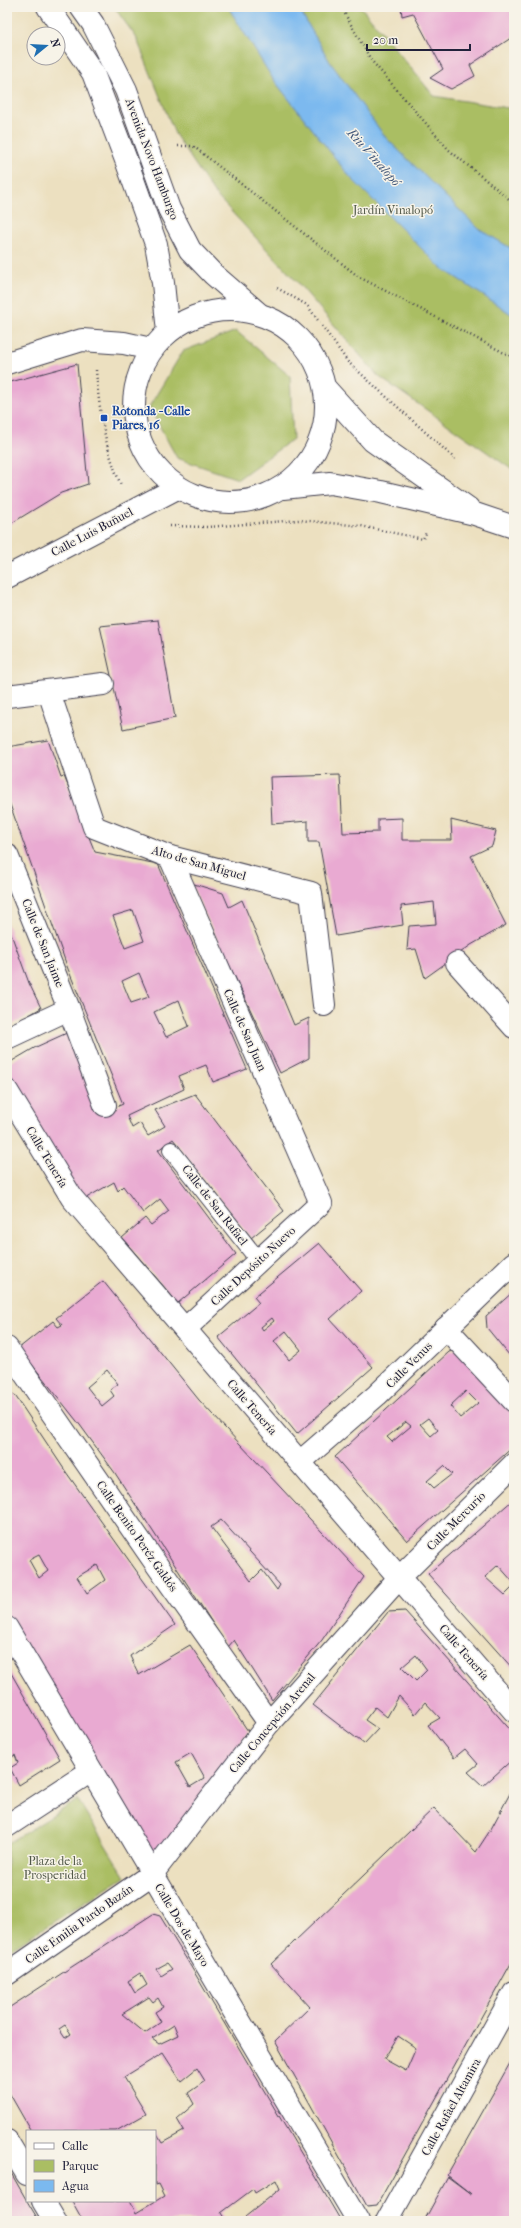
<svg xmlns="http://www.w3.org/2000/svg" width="521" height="2228" font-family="'IM FELL French Canon',serif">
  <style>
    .green { fill: #aabe63; stroke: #66704f }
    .water { fill: #7bb9ef; stroke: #4e6e95 }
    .building { fill: #e9aad2; fill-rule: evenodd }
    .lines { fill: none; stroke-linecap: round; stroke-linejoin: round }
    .service-casing { stroke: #403e4f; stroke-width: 18 }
    .pedestrian-casing { stroke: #403e4f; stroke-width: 24 }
    .minor-casing { stroke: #403e4f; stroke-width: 24 }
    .tertiary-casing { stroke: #403e4f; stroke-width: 24 }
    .path { stroke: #403e4f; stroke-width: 2.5; stroke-dasharray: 1 3; stroke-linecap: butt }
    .service { stroke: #fff; stroke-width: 16 }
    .pedestrian { stroke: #fff; stroke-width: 22 }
    .minor { stroke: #fff; stroke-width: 22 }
    .tertiary { stroke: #fff; stroke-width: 22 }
    .transit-dot { fill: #1a4fb4; stroke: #f7f3e8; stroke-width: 1.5 }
    .labels { text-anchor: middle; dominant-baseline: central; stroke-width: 3; stroke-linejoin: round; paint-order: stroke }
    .street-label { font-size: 12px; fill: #22223b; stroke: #f7f3e8 }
    .park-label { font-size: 12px; fill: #525949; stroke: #f7f3e8 }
    .transit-label { font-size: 12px; font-weight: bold; fill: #164399; stroke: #f7f3e8; text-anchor: start }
    .water-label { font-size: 13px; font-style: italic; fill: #41577a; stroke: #f7f3e8 }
  </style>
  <rect width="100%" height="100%" fill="#f7f3e8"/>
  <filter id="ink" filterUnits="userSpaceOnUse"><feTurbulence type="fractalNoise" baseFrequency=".025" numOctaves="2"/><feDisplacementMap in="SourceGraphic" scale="8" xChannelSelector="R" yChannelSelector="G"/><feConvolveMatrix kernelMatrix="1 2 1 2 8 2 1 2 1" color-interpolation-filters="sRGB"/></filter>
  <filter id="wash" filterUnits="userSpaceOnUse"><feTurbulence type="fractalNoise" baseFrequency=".012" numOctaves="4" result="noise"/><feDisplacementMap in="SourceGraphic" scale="16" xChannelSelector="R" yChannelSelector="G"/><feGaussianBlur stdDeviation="0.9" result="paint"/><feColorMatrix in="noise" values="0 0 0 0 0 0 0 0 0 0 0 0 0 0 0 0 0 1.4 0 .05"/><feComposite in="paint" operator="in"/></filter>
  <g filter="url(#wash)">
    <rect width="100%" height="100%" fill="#ece0c0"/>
    <g class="green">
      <polygon points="114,7 361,7 434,96 514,109 514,471 378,376 298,283 214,193 175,134 136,37"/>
      <polygon points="236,331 290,376 293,439 238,479 177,458 149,407 183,351"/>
      <polygon points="78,1800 125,1877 7,1951 7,1844"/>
    </g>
    <polygon class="water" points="228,7 298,7 330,62 386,138 479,229 514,250 514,316 440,267 350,177 273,79"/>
    <g id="blocks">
      <g class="building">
        <polygon points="401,7 514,7 514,36 470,65 475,76 451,89 430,78 443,69 413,13 402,16"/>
        <polygon points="77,364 88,484 61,493 7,526 7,383"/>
        <polygon points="158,620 175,718 123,729 100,626"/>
        <path d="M 48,740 L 61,777 L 64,776 L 95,852 L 158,864 L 247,1069 L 213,1082 L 206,1065 L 179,1076 L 184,1089 L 127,1116 L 132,1128 L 140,1123 L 148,1136 L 165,1126 L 155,1110 L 195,1094 L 284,1211 L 251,1238 L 173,1139 L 158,1150 L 236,1254 L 178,1303 L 122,1238 L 145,1218 L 151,1225 L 169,1211 L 160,1199 L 143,1213 L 123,1186 L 118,1191 L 114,1182 L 81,1201 L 25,1109 L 7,1072 L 7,1064 L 36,1047 L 69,1032 L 103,1113 L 123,1104 L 68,969 L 7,796 L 7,747 ZM 133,910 L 144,941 L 125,948 L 113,916 ZM 139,973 L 149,997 L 131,1003 L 122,981 ZM 179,1000 L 189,1026 L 166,1037 L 154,1012 Z"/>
        <polygon points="340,775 343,833 378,832 378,819 402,818 402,840 452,840 451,820 496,831 492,846 471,856 506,925 471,945 425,978 416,949 407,950 409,926 436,924 434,902 401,906 403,925 336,936 319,842 308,842 308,821 272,824 270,777"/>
        <polygon points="191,883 223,893 229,907 242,900 294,1025 309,1018 309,1058 280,1073"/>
        <polygon points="7,923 29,983 41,1008 7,1028"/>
        <path d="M 319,1243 L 361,1291 L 330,1319 L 373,1367 L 297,1434 L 218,1337 L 259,1303 L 254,1297 ZM 272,1318 L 274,1321 L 263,1330 L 261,1327 ZM 286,1331 L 301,1350 L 289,1360 L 274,1341 Z"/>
        <path d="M 103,1281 L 199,1400 L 364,1577 L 322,1640 L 272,1700 L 234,1640 L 228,1647 L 115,1473 L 80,1425 L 19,1348 L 53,1321 L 58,1327 L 62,1325 L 56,1318 ZM 107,1370 L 118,1384 L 110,1390 L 114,1396 L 102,1406 L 87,1387 ZM 221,1520 L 280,1585 L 277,1590 L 262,1570 L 251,1581 L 211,1527 Z"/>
        <polygon points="514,1291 514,1361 487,1328 486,1316"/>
        <path d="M 456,1350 L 514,1415 L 514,1446 L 407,1541 L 335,1457 L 449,1352 ZM 466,1391 L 478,1403 L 460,1418 L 450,1406 ZM 428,1418 L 438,1430 L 431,1436 L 420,1424 ZM 406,1422 L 411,1426 L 392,1442 L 387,1437 ZM 444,1466 L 452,1474 L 434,1488 L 427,1481 Z"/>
        <path d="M 14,1394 L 66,1472 L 175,1625 L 130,1656 L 139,1675 L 190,1645 L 248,1731 L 210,1787 L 155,1861 L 7,1615 L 7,1399 ZM 39,1555 L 48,1571 L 39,1578 L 29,1560 ZM 97,1565 L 105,1580 L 87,1593 L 77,1577 ZM 191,1753 L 205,1778 L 190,1787 L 176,1762 Z"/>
        <polygon points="514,1499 514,1583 498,1565 485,1577 505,1595 514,1586 514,1670 428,1574"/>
        <path d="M 405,1611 L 514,1734 L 514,1758 L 483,1786 L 468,1772 L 478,1764 L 465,1749 L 454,1758 L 428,1725 L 440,1718 L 425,1702 L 415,1714 L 399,1696 L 387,1717 L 375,1707 L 365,1720 L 378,1729 L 364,1744 L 313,1705 L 388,1612 ZM 416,1655 L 427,1670 L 416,1681 L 402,1667 Z"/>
        <polygon points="7,1666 60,1759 19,1785 10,1768 18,1763 15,1755 7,1760"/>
        <path d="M 514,1786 L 514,1958 L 377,2205 L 367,2206 L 275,2041 L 310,2007 L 271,1964 L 434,1808 L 476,1852 L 491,1829 ZM 398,2036 L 416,2048 L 406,2071 L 384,2059 Z"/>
        <path d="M 153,1914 L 160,1916 L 187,1960 L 341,2221 L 284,2221 L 282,2218 L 279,2221 L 248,2221 L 245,2217 L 280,2189 L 276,2180 L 255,2193 L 253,2189 L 221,2213 L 226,2221 L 83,2221 L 72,2201 L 130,2201 L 136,2213 L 164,2196 L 158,2184 L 155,2185 L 155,2131 L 162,2143 L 184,2131 L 177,2119 L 194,2104 L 188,2093 L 205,2081 L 197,2068 L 181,2081 L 163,2053 L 124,2077 L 146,2114 L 116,2131 L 31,2131 L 7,2089 L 7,2009 ZM 167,1963 L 172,1969 L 161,1976 L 156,1969 ZM 140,1973 L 147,1985 L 135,1993 L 128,1981 ZM 149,1997 L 153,2002 L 158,1998 L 163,2007 L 155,2012 L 161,2022 L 145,2033 L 122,2014 ZM 65,2025 L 71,2034 L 65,2038 L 59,2029 ZM 174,2025 L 178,2035 L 159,2044 L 152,2039 Z"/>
        <polygon points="514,2056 514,2221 424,2221 448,2177 471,2194 447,2175"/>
        <polygon points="7,2166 27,2201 39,2221 7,2221"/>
      </g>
    </g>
  </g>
  <g filter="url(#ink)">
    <use href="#blocks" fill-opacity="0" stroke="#403e4f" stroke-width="1"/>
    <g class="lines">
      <defs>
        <polyline id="service" points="171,1150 259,1261"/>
        <g id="pedestrian">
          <polyline points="49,692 94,827 170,857 311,893 324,1005"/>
          <polyline points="7,696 103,684"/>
          <polyline points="7,855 69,1009 105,1105"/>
        </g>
        <g id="minor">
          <polyline points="7,363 82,340 124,343 151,349"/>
          <polyline points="7,577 177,488"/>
          <polyline points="170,857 321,1203 185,1329"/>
          <polyline points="457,963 514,1027"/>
          <polyline points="7,1038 69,1009"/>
          <polyline points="7,1091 72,1198 514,1711"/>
          <polyline points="446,1328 514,1401"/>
          <polyline points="7,1348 159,1568 269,1723"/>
          <polyline points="300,1462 377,1395 514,1263"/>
          <polyline points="7,1628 358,2221"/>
          <polyline points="7,1826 91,1771"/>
          <polyline points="7,1974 152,1874 269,1723 399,1578 514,1464"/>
          <polyline points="7,2141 27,2174"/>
          <polyline points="43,2201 55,2221"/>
          <polyline points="387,2221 514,1993"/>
        </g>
        <g id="tertiary">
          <polyline points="48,7 93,73 126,160 156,244 163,283 168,332"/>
          <polyline points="81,7 93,24 126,90 169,209 190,250 213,274 258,313"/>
          <circle cx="230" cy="406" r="96"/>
          <polyline points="325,388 373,441 468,508"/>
          <polyline points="283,488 330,483 381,492 475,514 514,527"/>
        </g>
      </defs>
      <use href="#service" class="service-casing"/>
      <use href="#pedestrian" class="pedestrian-casing"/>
      <use href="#minor" class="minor-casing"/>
      <use href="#tertiary" class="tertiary-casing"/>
      <g class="path">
        <polyline points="341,7 371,60 449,150 514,203"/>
        <polyline points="178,146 193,146 359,277 514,358"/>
        <polyline points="277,288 307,305 348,362 454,458 453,461"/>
        <path d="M 96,370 C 99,409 105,449 121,485"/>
        <polyline points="170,526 207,527 299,520 361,526 423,539 426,533"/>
      </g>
      <use href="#service" class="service"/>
      <use href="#pedestrian" class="pedestrian"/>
      <use href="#minor" class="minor"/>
      <use href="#tertiary" class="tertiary"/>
    </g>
  </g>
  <rect class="transit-dot" x="100" y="414" width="8" height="8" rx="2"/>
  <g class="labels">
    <g class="street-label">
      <text transform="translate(152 159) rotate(69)">Avenida Novo Hamburgo</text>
      <text transform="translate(92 532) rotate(-28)">Calle Luis Buñuel</text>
      <text transform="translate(199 863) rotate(16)">Alto de San Miguel</text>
      <text transform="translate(43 943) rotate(68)">Calle de San Jaime</text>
      <text transform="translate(245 1030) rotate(66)">Calle de San Juan</text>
      <text transform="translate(47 1157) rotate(59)">Calle Tenería</text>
      <text transform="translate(215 1205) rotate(52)">Calle de San Rafael</text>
      <text transform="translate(253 1266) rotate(-43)">Calle Depósito Nuevo</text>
      <text transform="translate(409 1365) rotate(-45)">Calle Venus</text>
      <text transform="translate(252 1407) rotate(49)">Calle Tenería</text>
      <text transform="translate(456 1521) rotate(-45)">Calle Mercurio</text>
      <text transform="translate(137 1536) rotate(55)">Calle Benito Peréz Galdós</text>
      <text transform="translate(464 1652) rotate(49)">Calle Tenería</text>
      <text transform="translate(272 1723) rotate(-50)">Calle Concepción Arenal</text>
      <text transform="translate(79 1924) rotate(-35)">Calle Emilia Pardo Bazán</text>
      <text transform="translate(182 1925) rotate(59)">Calle Dos de Mayo</text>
      <text transform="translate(451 2107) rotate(-61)">Calle Rafael Altamira</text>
    </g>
    <g class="park-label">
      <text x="393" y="210">Jardín Vinalopó</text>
      <text x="55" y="1861">Plaza de la<tspan x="55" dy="14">Prosperidad</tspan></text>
    </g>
    <g class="transit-label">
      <text x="112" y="411">Rotonda - Calle<tspan x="112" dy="14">Piares, 16</tspan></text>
    </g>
    <g class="water-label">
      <text transform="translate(374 157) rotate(48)">Riu Vinalopó</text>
    </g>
  </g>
  <rect width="521" height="2228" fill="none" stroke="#f7f3e8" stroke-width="24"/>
  <rect x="26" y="2130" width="130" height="72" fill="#f7f3e8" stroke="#a29fa3"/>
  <rect x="34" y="2143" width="20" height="6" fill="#ffffff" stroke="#a29fa3"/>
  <text x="62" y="2150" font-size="12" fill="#22223b">Calle</text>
  <rect x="34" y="2160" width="20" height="12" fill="#aabe63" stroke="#a29fa3"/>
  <text x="62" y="2170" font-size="12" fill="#22223b">Parque</text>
  <rect x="34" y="2180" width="20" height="12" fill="#7bb9ef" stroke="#a29fa3"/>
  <text x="62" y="2190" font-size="12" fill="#22223b">Agua</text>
  <g transform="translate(46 46) rotate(72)"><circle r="19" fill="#f7f3e8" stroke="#a29fa3"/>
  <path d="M0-3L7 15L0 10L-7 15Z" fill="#1f6fb2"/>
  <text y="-6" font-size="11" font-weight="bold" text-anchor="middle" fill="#22223b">N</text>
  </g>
  <path d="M367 44v6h103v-6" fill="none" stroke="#22223b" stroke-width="2"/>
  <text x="373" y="44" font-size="12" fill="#22223b" stroke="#f7f3e8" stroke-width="3" paint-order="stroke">20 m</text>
</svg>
